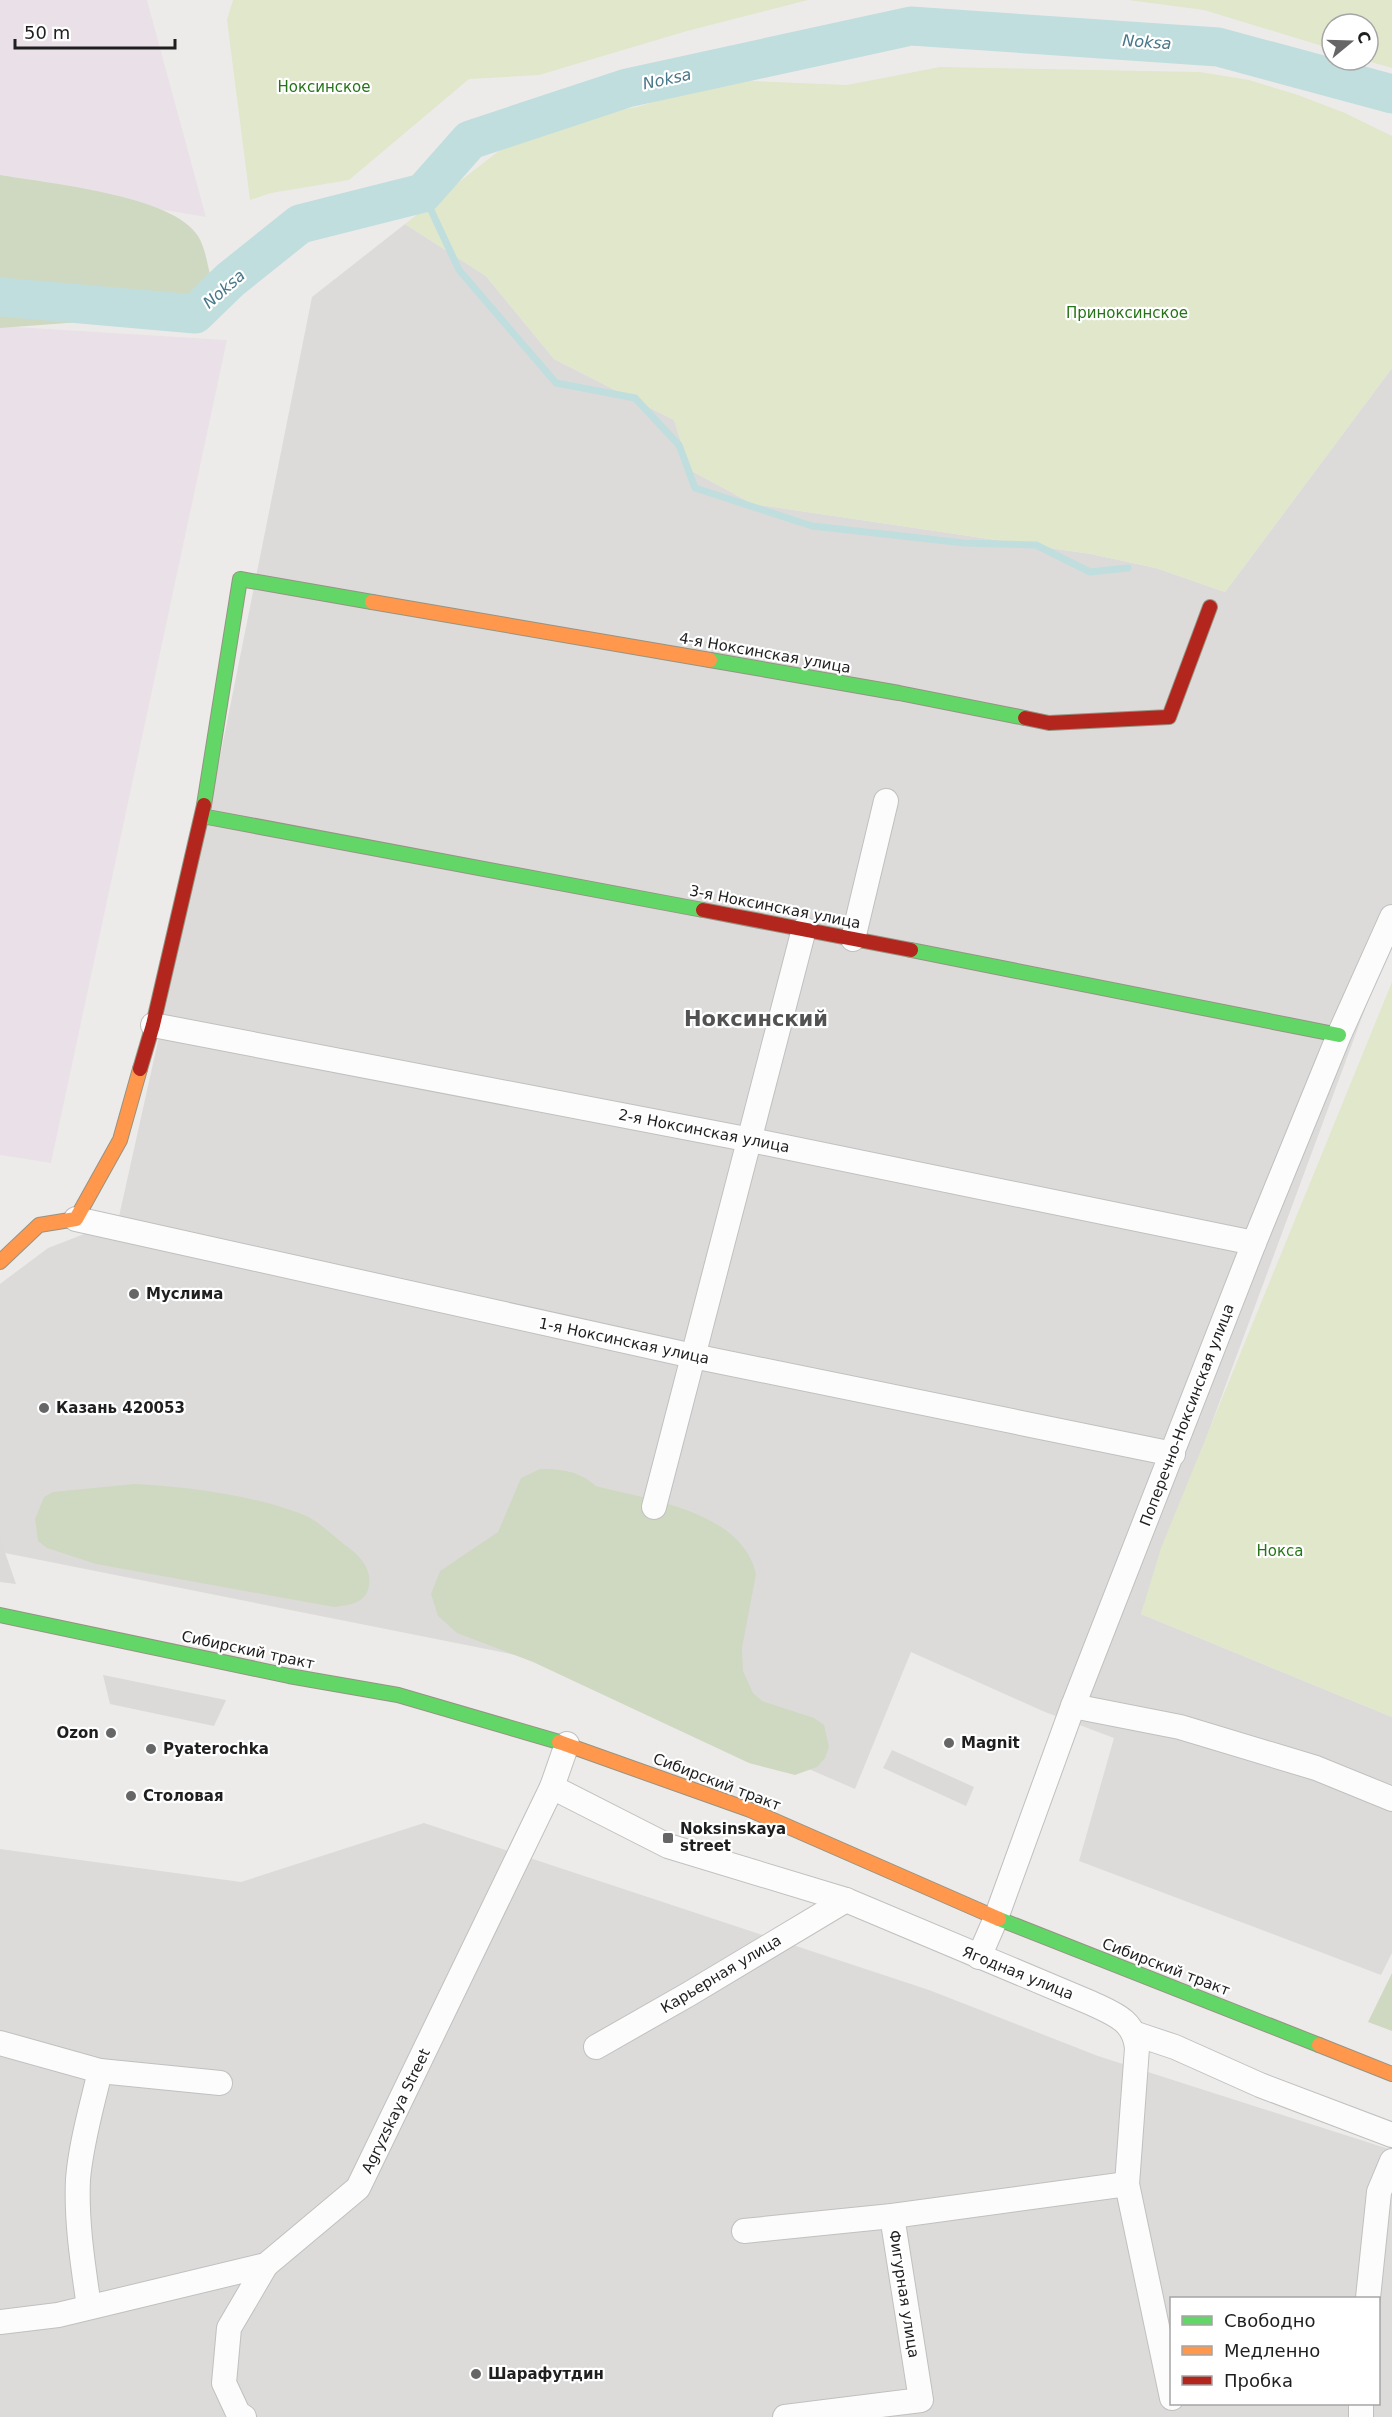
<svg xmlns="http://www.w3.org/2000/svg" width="1392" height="2417" font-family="'DejaVu Sans',sans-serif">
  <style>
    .residential { fill: #dcdbda; fill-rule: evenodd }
    .industrial { fill: #eae1e8 }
    .grass { fill: #e0e7cb }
    .forest { fill: #cfd9c1 }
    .parking { fill: #dbdad9 }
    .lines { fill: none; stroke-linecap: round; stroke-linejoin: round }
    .stream { stroke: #c0dedd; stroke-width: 7 }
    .river { stroke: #c0dedd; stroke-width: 39 }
    .street-casing { stroke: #c0c0bf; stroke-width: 26 }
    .fast-casing { stroke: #969382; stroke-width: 16 }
    .slow-casing { stroke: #969382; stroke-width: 16 }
    .jam-casing { stroke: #969382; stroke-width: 16 }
    .street { stroke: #fcfcfc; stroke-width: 24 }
    .fast { stroke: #63d668; stroke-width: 14 }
    .slow { stroke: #ff974d; stroke-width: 14 }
    .jam { stroke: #b3261e; stroke-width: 14 }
    .poi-dot { fill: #676666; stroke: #fff; stroke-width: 2 }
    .labels { text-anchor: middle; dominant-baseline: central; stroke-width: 4.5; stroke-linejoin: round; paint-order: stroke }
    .park-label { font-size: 15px; fill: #257417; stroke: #fff }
    .street-label { font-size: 15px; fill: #1f1f1f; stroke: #fff }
    .poi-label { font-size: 15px; font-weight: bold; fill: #1f1f1f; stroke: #fff; text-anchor: start }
    .water-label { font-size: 16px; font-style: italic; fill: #477788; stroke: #fff }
    .district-label { font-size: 21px; font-weight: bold; fill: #525252; stroke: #fff }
  </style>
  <rect width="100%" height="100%" fill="#edebe9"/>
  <g class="residential">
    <polygon points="405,224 486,276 554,359 674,420 690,470 753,504 1091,554 1156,568 1225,592 1392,368 1392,936 1141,1614 1392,1717 1392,1953 1381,1975 1079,1861 1114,1738 1045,1712 911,1652 855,1789 571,1666 0,1552 0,1284 48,1248 118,1221 210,807 312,297"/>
    <path d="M 424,1823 L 929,1990 L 1098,2056 L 1392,2150 L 1392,2417 L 0,2417 L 0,1849 L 241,1882 ZM 1172,2298 L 1378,2298 L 1378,2404 L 1172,2404 Z"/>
  </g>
  <g class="industrial">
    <polygon points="0,0 147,0 206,217 0,183"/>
    <polygon points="0,326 227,340 51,1163 0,1155"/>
  </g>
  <g class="grass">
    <polygon points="233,0 808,0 687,31 539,75 469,79 349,180 271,193 250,200 227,20"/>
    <polygon points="1128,0 1392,0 1392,68 1364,60 1368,60 1368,24 1332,24 1332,49 1204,10"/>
    <polygon points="940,67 1200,72 1249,80 1298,95 1345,113 1392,136 1392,368 1225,592 1156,568 1091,554 753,504 690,470 674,420 554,359 486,276 405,224 509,143 583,116 637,107 728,80 847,85"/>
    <polygon points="1392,982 1392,1717 1141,1614 1161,1548"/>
  </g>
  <g class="forest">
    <path d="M 0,175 C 46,183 173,195 198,236 C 205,247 208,266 211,280 L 185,304 L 141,305 L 81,322 L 0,328 Z"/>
    <path d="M 540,1469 C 562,1469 579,1471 596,1486 C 649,1500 742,1511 756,1574 L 742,1648 L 743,1671 L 753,1693 L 762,1701 L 814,1718 L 824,1725 L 829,1747 L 825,1758 L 817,1767 L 795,1775 L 749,1763 L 533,1662 L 457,1633 L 438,1616 L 431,1594 L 440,1571 L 498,1532 L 521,1478 Z"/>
    <path d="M 134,1484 C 184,1486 258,1496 304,1515 C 319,1521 332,1535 345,1545 C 358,1554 372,1567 369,1586 C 366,1604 349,1605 334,1607 L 96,1564 L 47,1548 L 38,1541 L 35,1519 L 44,1497 L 53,1492 Z"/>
    <polygon points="1392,1973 1392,2031 1368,2022"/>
  </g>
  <g class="parking">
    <polygon points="0,1538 16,1584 0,1582"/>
    <polygon points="103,1675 226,1700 214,1726 110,1704"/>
    <polygon points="892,1750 974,1787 966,1806 883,1768"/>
  </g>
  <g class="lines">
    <polyline class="stream" points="423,193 459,270 556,383 635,398 679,445 695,488 812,526 964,543 1036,545 1090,572 1128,568"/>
    <polyline class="river" points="0,297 195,314 230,280 300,224 423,193 470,140 627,88 911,26 1218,47 1392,94"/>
    <defs>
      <g id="street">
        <polyline points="853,939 886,801"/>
        <polyline points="153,1025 751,1140 1254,1243"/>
        <polyline points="76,1219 693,1356 1173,1454"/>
        <polyline points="654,1507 804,929"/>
        <polyline points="1073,1706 1180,1727 1316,1768 1392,1799"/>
        <path d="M 552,1787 L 668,1846 L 846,1900 L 1091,2003 C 1114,2014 1134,2020 1137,2048 L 1127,2184 L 1172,2398"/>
        <polyline points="979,1957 996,1918 1073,1706 1254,1243 1339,1035 1392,917"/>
        <polyline points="1136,2034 1175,2047 1260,2085 1392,2135"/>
        <polyline points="0,2043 100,2071 220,2083"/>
        <polyline points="596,2047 689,1994 846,1900"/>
        <polyline points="744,2231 892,2216 1127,2184"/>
        <polyline points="1368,2298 1379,2192 1392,2161"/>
        <path d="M 89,2307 C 83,2265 76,2222 78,2179 C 81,2143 92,2106 100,2071"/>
        <polyline points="0,2322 58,2315 266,2265 358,2188 552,1787 567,1744"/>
        <polyline points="1361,2404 1361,2417"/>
        <polyline points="244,2417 238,2413 224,2383 229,2328 266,2265"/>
        <polyline points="785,2417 921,2400 892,2216"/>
      </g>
      <g id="fast">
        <polyline points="710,660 899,693 1025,718"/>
        <polyline points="204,805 240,579 372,602"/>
        <polyline points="202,816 703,910"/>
        <polyline points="911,950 1339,1035"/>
        <polyline points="0,1615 289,1676 398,1695 559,1742"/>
        <polyline points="999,1919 1319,2045"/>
      </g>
      <g id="slow">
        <polyline points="372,602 710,660"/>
        <polyline points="0,1262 39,1225 76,1219 120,1140 140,1069"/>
        <polyline points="559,1742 750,1810 999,1919"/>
        <polyline points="1319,2045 1392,2074"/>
      </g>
      <g id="jam">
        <polyline points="1025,718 1049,723 1169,717 1210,607"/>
        <polyline points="703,910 911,950"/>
        <polyline points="140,1069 153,1025 204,805"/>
      </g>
    </defs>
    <use href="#street" class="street-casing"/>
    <use href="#fast" class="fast-casing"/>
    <use href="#slow" class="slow-casing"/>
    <use href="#jam" class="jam-casing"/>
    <use href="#street" class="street"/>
    <use href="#fast" class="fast"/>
    <use href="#slow" class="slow"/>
    <use href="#jam" class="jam"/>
  </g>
  <g class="poi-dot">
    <circle cx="134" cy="1294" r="6"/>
    <circle cx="44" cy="1408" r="6"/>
    <circle cx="111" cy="1733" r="6"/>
    <circle cx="949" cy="1743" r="6"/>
    <circle cx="151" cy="1749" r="6"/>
    <circle cx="131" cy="1796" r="6"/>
    <rect x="662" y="1832" width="12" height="12" rx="3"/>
    <circle cx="476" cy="2374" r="6"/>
  </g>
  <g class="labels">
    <g class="park-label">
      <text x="324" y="87">Ноксинское</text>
      <text x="1127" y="313">Приноксинское</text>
      <text x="1280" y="1551">Нокса</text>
    </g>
    <g class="street-label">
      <text transform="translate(765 653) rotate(10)">4-я Ноксинская улица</text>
      <text transform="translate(775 907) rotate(11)">3-я Ноксинская улица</text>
      <text transform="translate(704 1131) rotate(11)">2-я Ноксинская улица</text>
      <text transform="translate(624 1341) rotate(12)">1-я Ноксинская улица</text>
      <text transform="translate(1187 1415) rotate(-69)">Поперечно-Ноксинская улица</text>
      <text transform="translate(248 1650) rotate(12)">Сибирский тракт</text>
      <text transform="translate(717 1782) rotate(21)">Сибирский тракт</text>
      <text transform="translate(1166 1967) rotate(21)">Сибирский тракт</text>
      <text transform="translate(1018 1973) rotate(22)">Ягодная улица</text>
      <text transform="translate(721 1974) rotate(-31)">Карьерная улица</text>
      <text transform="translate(396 2111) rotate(-64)">Agryzskaya Street</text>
      <text transform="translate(904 2294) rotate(81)">Фигурная улица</text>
    </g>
    <g class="poi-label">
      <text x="146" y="1294">Муслима</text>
      <text x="56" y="1408">Казань 420053</text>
      <text x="99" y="1733" text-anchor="end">Ozon</text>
      <text x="961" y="1743">Magnit</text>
      <text x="163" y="1749">Pyaterochka</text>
      <text x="143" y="1796">Столовая</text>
      <text x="680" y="1829">Noksinskaya<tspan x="680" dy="17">street</tspan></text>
      <text x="488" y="2374">Шарафутдин</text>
    </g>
    <g class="water-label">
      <text transform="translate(1147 42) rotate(4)">Noksa</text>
      <text transform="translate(667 79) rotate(-12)">Noksa</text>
      <text transform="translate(224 289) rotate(-41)">Noksa</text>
    </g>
    <g class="district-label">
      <text x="756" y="1019">Ноксинский</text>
    </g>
  </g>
  <rect x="1170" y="2297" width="210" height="108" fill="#ffffff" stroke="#a5a5a5" stroke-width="1.5"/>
  <rect x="1182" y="2316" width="30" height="9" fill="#63d668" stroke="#a5a5a5" stroke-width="1.5"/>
  <text x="1224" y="2327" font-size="18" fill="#1f1f1f">Свободно</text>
  <rect x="1182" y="2346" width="30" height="9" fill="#ff974d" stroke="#a5a5a5" stroke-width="1.5"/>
  <text x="1224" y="2357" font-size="18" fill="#1f1f1f">Медленно</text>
  <rect x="1182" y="2376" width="30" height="9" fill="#b3261e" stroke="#a5a5a5" stroke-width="1.5"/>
  <text x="1224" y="2387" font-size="18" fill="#1f1f1f">Пробка</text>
  <g transform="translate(1350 42) rotate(71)"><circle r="28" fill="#ffffff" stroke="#a5a5a5" stroke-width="1.5"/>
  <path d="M0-4.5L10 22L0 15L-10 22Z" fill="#676666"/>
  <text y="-9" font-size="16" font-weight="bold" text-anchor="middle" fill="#1f1f1f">С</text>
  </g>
  <path d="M15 39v9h160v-9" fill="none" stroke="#1f1f1f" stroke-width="3"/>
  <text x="24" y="39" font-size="18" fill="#1f1f1f" stroke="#ffffff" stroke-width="4.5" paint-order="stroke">50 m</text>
</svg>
